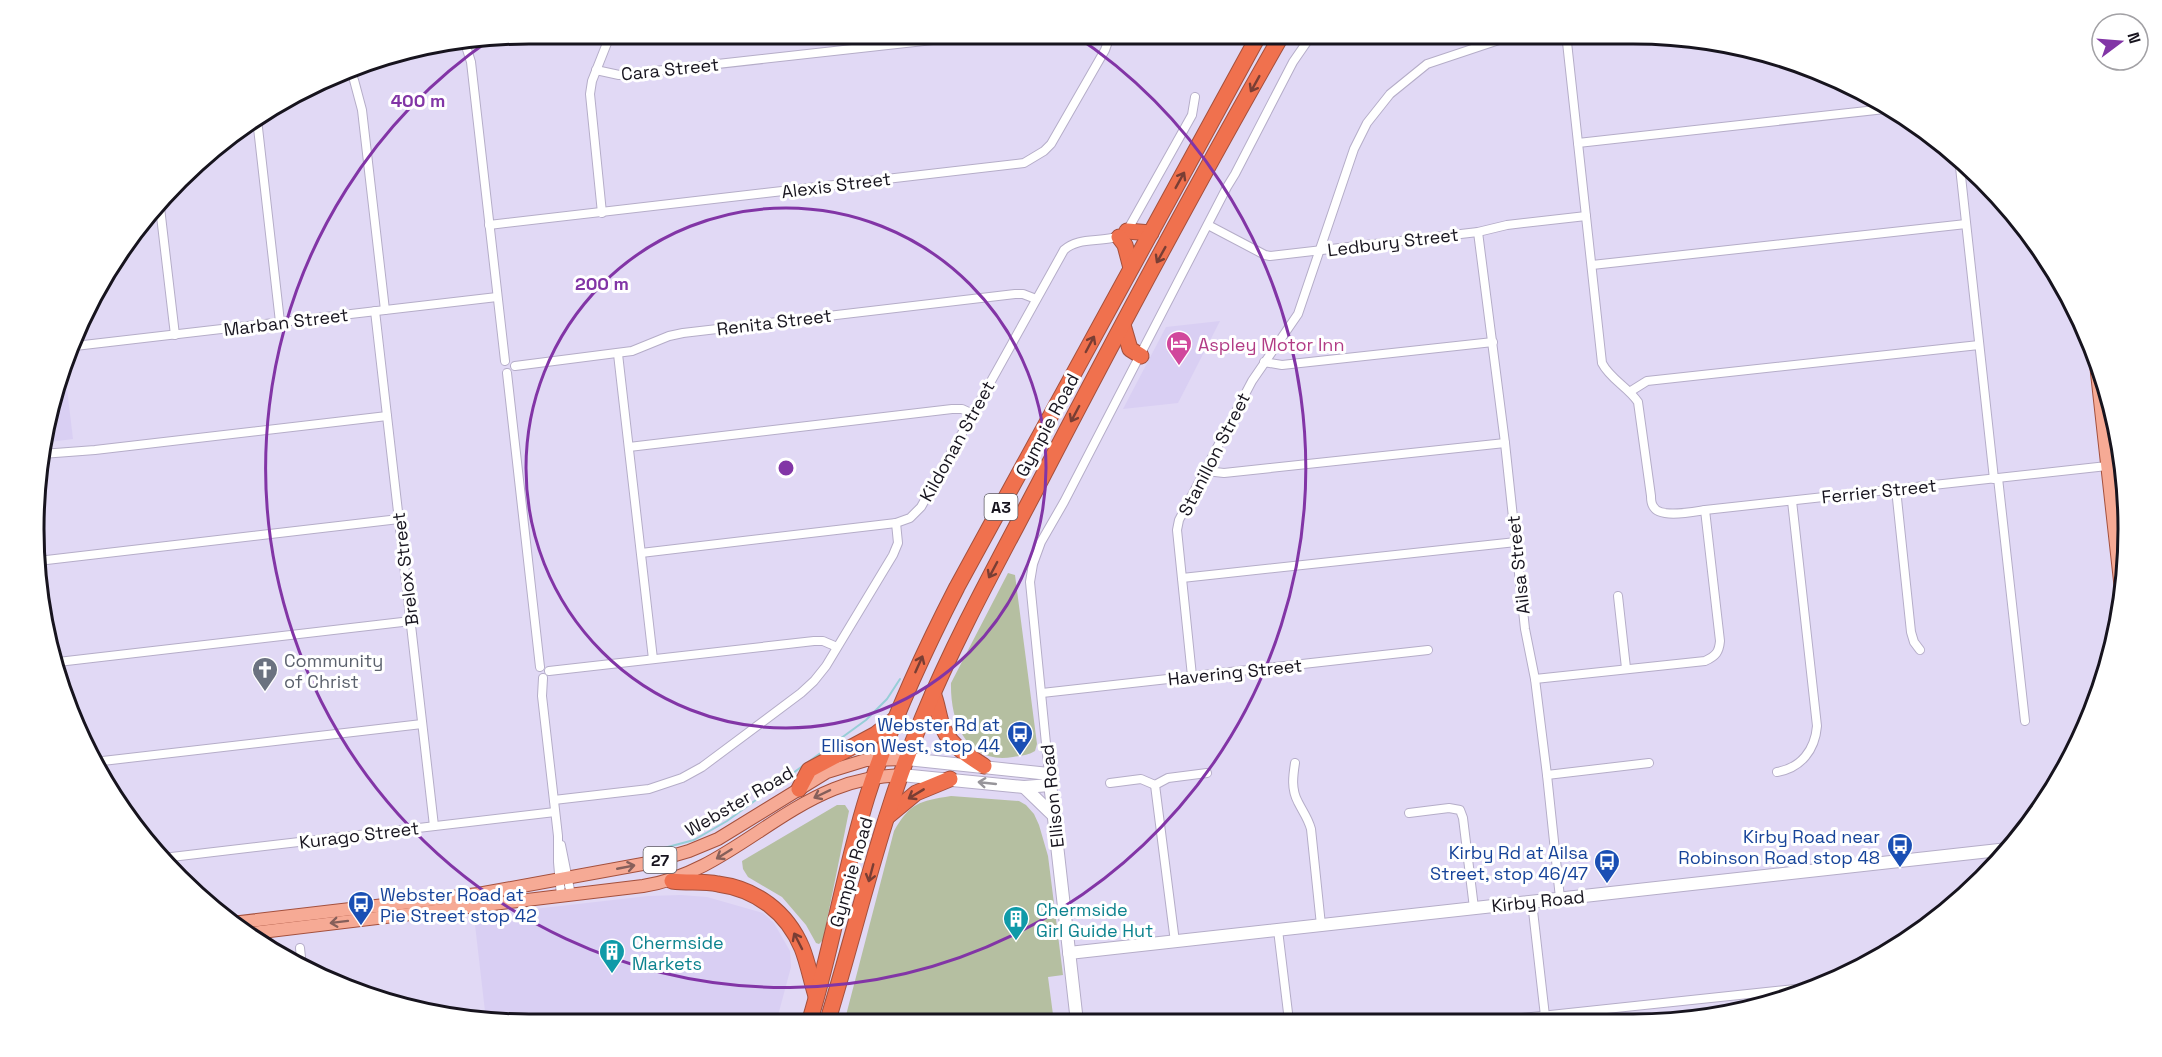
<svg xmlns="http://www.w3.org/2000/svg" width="2162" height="1057" font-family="'Space Grotesk',sans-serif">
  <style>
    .built { fill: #d9cff3 }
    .green { fill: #b5bfa1 }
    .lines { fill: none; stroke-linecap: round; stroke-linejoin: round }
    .stream { stroke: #97ced7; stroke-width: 2 }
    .street-casing { stroke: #b5adc8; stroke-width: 10 }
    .secondary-casing { stroke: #b5adc8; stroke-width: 14 }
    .primary-casing { stroke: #a4503d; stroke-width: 14 }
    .highway-casing { stroke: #a4503d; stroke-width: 17 }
    .street { stroke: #fff; stroke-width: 8 }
    .secondary { stroke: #fff; stroke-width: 12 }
    .primary { stroke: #f6aa95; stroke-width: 12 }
    .highway { stroke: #f0714e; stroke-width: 15 }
    .oneway { stroke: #793e34 }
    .oneway2 { stroke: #97959a }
    .oneway3 { stroke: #865f5a }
    .ring { fill: none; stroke: #8235a6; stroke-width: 3 }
    .labels { text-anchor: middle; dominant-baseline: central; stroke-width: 6; stroke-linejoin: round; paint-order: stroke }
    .shield { fill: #fff; stroke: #5d5a62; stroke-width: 1.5 }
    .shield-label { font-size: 16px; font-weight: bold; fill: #17141e }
    .street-label { font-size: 18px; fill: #17141e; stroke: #fff }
    .hotel-label { font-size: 18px; fill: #b23c85; stroke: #fff; text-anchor: start }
    .worship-label { font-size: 18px; fill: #5b616d; stroke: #fff; text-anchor: start }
    .transit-label { font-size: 18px; fill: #164399; stroke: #fff; text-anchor: end }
    .culture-label { font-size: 18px; fill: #0d838f; stroke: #fff; text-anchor: start }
    .rim { fill: none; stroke: #17141e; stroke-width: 3 }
    .centre { fill: #8235a6; stroke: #fff; stroke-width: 3 }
    .ring-label { font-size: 18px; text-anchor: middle; font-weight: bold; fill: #8235a6; stroke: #fff; stroke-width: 6; stroke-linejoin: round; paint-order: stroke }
  </style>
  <rect width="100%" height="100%" fill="#e1d9f5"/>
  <g class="built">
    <polygon points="1220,321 1178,403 1123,409 1166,327"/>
    <polygon points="65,372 73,439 42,443 43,431"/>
    <polygon points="681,895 707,897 763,913 774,923 790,951 791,967 776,1023 528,1024 486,1020 474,916 648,896"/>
  </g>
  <g class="green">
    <path d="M 1008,573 L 1015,575 L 1037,744 L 1035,751 C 1029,755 1021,756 1013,757 C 967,765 950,722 951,683 Z"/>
    <path d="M 951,796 L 1019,801 L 1026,805 L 1034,814 L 1039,825 L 1048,856 L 1063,975 L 1048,977 L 1054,1022 L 844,1023 L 894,831 C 910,803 919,801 951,796 Z"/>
    <polygon points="837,805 845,805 849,811 823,940 819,944 816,943 806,925 782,897 748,877 743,869 742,861"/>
  </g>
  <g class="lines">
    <polyline class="stream" points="649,852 694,840 727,821 866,720 887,699 900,679"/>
    <defs>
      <g id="street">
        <path d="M 1566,33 L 1602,363 C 1610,379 1628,387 1638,402 L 1651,496 C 1651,499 1651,503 1653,506 C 1659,519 1692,512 1705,510 L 2107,466"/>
        <polyline points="465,43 471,62 505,361"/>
        <polyline points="596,70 619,75 996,33"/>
        <polyline points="354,80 362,110 385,310"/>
        <polyline points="257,119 280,322"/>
        <polyline points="1578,143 1894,108"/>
        <polyline points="1959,158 1994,479"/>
        <polyline points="159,199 175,335"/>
        <polyline points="602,213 590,94 592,81 611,33"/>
        <polyline points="489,225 1024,163 1044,151 1051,144 1105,50 1111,33"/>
        <polyline points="1208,225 1265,255 1270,256 1478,232 1507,225 1586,216"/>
        <polyline points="1478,232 1505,443 1525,629 1535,679 1547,775 1560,898"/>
        <polyline points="1592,265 1966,224"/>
        <polyline points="375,311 434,826"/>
        <polyline points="75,346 497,297"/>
        <polyline points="618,354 653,659"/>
        <polyline points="1264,362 1282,365 1493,342"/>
        <polyline points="515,366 632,351 669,336 683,333 1015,294 1023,294 1036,299"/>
        <polyline points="507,373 540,667"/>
        <polyline points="1631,391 1647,381 1979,345"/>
        <polyline points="629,447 952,409 962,409 973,414"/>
        <polyline points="42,454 95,450 387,416"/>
        <polyline points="1206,471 1224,473 1505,443"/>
        <polyline points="1998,478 2025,721"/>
        <polyline points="1896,489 1911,632 1914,642 1920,650"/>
        <path d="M 641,553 L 896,523 L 910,518 L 921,507 L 1064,250 C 1081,234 1109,246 1127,231 L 1192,115 L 1195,97"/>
        <polyline points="38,561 399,519"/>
        <polyline points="1182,578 1516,542"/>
        <polyline points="1618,596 1626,668"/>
        <polyline points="58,662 411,621"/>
        <polyline points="549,671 814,641 823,641 837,647"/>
        <polyline points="1192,676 1177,530 1179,520 1252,381 1298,314 1354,149 1367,123 1390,94 1427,64 1508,37 1543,33"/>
        <polyline points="543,678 542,696 558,836 558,862 561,896"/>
        <path d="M 1535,679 L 1705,661 C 1716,656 1719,652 1720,641 L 1705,510"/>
        <polyline points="1042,693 1428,650"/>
        <polyline points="94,762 422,724"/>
        <path d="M 1295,763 C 1293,776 1291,789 1298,802 C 1303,812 1308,818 1311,829 L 1321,925"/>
        <path d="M 1777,772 C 1801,768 1815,750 1817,726 L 1792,501"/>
        <polyline points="1049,774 1030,582 1033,564 1041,542 1064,502 1227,187 1235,174 1293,62 1313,33"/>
        <polyline points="1547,775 1649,763"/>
        <polyline points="1110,783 1141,779 1155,785 1168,778 1207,773"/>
        <polyline points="1155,785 1175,942"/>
        <polyline points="554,800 649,789 682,778 702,767 801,693 814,681 826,666 893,555 898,543 896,523"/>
        <polyline points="1409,813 1449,808 1460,810 1463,818 1474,908"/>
        <polyline points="561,845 571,895"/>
        <polyline points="163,858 555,812"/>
        <polyline points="1532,902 1545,1016"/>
        <polyline points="1278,930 1289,1021"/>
        <polyline points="300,948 302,967"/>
        <polyline points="1502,1020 1824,986"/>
      </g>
      <g id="secondary">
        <polyline points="907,759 1049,774 1077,1022"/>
        <polyline points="901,775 1024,787 1050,785"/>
        <polyline points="1024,787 1053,815"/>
        <polyline points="1069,953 2008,849"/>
      </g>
      <g id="primary">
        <polyline points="2094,346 2122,599"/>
        <polyline points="232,923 478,894 648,863 689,851 718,839 827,772 866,760 907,759"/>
        <path d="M 245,934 L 643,886 C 716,875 767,816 834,789 C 856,780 877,776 901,775"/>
      </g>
      <g id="highway">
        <polyline points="1127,231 1151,233"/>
        <polyline points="1119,237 1125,245 1131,268"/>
        <polyline points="1123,325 1130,349 1141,356"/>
        <path d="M 933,693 C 937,703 938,712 941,722 C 947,744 966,754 984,766"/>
        <polyline points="799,789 809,770 876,734 894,720"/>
        <polyline points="887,817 916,793 950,779"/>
        <path d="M 672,881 C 688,883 703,881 718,884 C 756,889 787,912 802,948 C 808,963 811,980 816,996"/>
        <path d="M 809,1023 C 832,949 844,871 867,797 C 890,724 922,655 957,587 L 1260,33"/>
        <path d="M 827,1023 C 858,922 881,817 922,719 C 958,632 1004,551 1047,468 C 1123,322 1201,176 1283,33"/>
      </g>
    </defs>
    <use href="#street" class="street-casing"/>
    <use href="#secondary" class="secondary-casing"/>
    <use href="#primary" class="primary-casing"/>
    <use href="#highway" class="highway-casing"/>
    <use href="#street" class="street"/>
    <use href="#secondary" class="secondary"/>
    <use href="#primary" class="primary"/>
    <use href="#highway" class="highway"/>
  </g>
  <defs><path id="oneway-shaft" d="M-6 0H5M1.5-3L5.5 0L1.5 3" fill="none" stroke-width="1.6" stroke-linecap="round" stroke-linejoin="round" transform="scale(1.5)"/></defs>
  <g class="oneway">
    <use href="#oneway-shaft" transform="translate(1255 84) rotate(119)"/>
    <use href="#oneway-shaft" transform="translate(1180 180) rotate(-61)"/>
    <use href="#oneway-shaft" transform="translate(1161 255) rotate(119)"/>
    <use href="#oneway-shaft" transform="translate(1090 344) rotate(-62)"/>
    <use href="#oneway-shaft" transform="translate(1075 414) rotate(118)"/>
    <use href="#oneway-shaft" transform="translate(993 570) rotate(118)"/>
    <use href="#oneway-shaft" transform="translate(919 664) rotate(-66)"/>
    <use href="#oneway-shaft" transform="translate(916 794) rotate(149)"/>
    <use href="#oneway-shaft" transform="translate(871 873) rotate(105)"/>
    <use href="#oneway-shaft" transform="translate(798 941) rotate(-117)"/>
  </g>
  <use class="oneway2" href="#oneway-shaft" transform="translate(987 783) rotate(-174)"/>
  <g class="oneway3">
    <use href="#oneway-shaft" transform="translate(822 794) rotate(154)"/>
    <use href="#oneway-shaft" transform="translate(724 854) rotate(148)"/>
    <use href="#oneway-shaft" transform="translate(626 867) rotate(-11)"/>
    <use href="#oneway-shaft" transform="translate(339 922) rotate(173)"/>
  </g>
  <g class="ring">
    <circle cx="786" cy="468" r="260"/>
    <path d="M1073 34A520 520 0 1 1 491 39"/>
  </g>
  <defs>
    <symbol id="hotel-pin" viewBox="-11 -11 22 30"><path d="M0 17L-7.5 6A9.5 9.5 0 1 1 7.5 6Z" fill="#d1479c" stroke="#fff"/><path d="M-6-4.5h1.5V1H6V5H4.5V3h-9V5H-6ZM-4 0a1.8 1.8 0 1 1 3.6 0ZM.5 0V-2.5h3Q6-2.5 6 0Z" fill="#fff"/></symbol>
    <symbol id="church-pin" viewBox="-11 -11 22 30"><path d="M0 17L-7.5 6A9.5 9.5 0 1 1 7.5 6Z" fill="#6b7280" stroke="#fff"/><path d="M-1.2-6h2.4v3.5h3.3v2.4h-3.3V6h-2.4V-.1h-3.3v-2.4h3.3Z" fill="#fff"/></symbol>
    <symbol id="bus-pin" viewBox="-11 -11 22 30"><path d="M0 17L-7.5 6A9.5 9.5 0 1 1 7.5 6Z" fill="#1a4fb4" stroke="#fff"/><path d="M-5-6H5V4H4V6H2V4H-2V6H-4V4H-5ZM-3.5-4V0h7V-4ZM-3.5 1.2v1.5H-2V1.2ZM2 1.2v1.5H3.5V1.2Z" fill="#fff"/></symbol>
    <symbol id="building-pin" viewBox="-11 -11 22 30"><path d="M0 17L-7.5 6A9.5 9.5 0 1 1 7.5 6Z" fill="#0f9aa8" stroke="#fff"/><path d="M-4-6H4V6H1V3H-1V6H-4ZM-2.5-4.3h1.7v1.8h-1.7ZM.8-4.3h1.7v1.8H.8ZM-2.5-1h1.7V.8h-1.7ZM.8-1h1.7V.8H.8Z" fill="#fff"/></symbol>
  </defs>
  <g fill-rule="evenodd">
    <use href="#hotel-pin" x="1164" y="329" width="30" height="40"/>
    <use href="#church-pin" x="250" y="655" width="30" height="40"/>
    <use href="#bus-pin" x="1005" y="719" width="30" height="40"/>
    <use href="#bus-pin" x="1885" y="831" width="30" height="40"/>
    <use href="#bus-pin" x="1592" y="847" width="30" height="40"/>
    <use href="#bus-pin" x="346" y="889" width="30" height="40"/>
    <use href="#building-pin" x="1001" y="904" width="30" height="40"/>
    <use href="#building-pin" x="597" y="937" width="30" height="40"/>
  </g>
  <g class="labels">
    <g class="shield">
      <rect x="984.5" y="494" width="33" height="26" rx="4.5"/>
      <rect x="643.5" y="847" width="33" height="26" rx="4.5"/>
    </g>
    <g class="shield-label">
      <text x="1001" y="507">A3</text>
      <text x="660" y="860">27</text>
    </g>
    <g class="street-label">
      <text transform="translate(670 69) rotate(-6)">Cara Street</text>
      <text transform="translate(836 185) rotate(-7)">Alexis Street</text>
      <text transform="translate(1393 242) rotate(-7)">Ledbury Street</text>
      <text transform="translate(286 322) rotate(-7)">Marban Street</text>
      <text transform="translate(774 322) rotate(-7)">Renita Street</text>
      <text transform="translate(1047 425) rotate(-62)">Gympie Road</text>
      <text transform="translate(957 441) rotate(-61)">Kildonan Street</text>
      <text transform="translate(1214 454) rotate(-63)">Stanillon Street</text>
      <text transform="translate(1879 491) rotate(-6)">Ferrier Street</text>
      <text transform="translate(1518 565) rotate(-96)">Ailsa Street</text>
      <text transform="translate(405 569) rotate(-97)">Brelox Street</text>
      <text transform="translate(1235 672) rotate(-6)">Havering Street</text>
      <text transform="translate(1052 796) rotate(-96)">Ellison Road</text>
      <text transform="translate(739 801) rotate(-30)">Webster Road</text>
      <text transform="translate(359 835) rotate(-7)">Kurago Street</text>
      <text transform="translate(851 872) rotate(-74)">Gympie Road</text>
      <text transform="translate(1538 901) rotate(-6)">Kirby Road</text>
    </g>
    <g class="hotel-label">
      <text x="1198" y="344">Aspley Motor Inn</text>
    </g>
    <g class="worship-label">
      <text x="284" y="660">Community<tspan x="284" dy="21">of Christ</tspan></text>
    </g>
    <g class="transit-label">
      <text x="1000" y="724">Webster Rd at<tspan x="1000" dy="21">Ellison West, stop 44</tspan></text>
      <text x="1880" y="836">Kirby Road near<tspan x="1880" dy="21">Robinson Road stop 48</tspan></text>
      <text x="1588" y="852">Kirby Rd at Ailsa<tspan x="1588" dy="21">Street, stop 46/47</tspan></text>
      <text x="380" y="894" text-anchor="start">Webster Road at<tspan x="380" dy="21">Pie Street stop 42</tspan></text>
    </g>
    <g class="culture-label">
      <text x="1036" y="909">Chermside<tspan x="1036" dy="21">Girl Guide Hut</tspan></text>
      <text x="632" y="942">Chermside<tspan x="632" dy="21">Markets</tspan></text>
    </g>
  </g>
  <path d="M0 0H2162V1057H0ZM529 44H1633A485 485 0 0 1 2118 529V529A485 485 0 0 1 1633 1014H529A485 485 0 0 1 44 529V529A485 485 0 0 1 529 44Z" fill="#fff" fill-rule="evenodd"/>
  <path class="rim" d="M529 44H1633A485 485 0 0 1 2118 529V529A485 485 0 0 1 1633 1014H529A485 485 0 0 1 44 529V529A485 485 0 0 1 529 44Z"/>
  <circle cx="786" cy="468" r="9" class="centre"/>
  <g class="ring-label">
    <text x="418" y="107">400 m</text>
    <text x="602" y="290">200 m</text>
  </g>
  <g transform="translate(2120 42) rotate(74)"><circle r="28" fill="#ffffff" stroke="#a2a1a5" stroke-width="1.5"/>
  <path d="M0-4.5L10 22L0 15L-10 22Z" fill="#8235a6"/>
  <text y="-9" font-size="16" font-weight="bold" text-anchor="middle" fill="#17141e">N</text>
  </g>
</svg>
